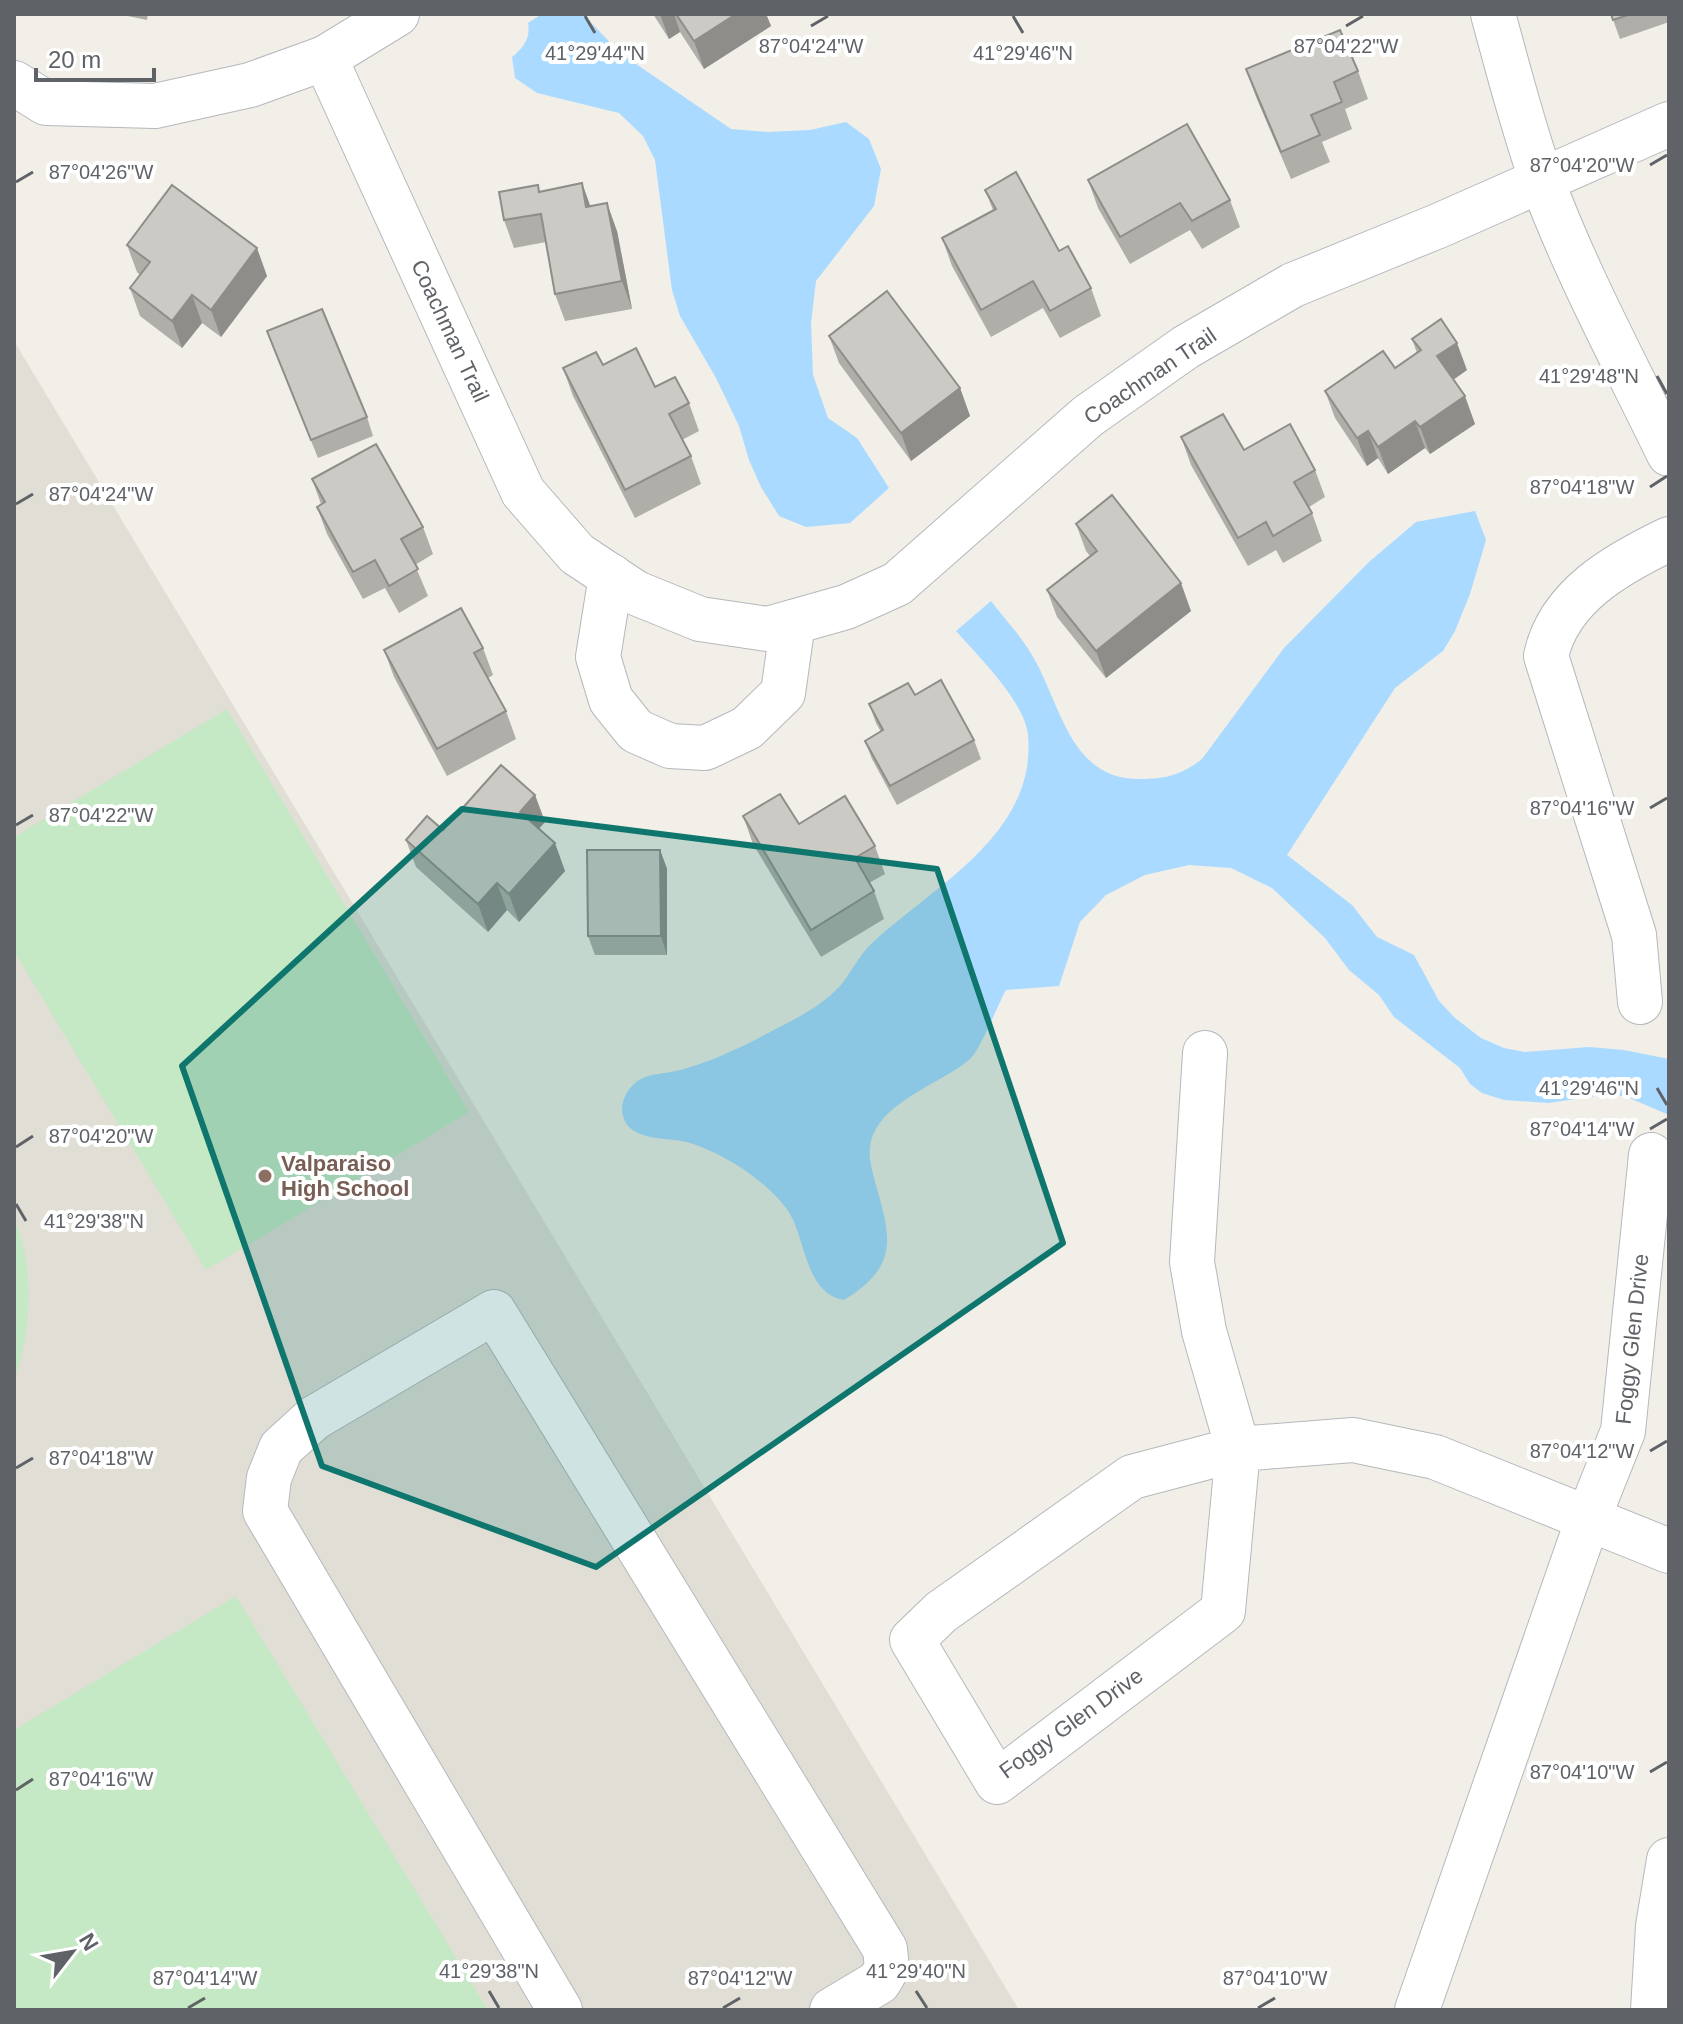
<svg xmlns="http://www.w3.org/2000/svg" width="1683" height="2024" font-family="Helvetica,sans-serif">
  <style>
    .education { fill: #e1ded6 }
    .green { fill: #c5e8c5 }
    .water { fill: #aadaff }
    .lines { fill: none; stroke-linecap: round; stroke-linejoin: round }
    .minor-casing { stroke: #b5b8bc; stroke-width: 46 }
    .minor { stroke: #fff; stroke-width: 44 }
    .wall { fill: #afaea9 }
    .shaded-wall { fill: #8f8d8a }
    .building { fill: #cccac5; stroke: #8f8d8a; stroke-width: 2 }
    .marked { fill: #0f766e; fill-opacity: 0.2; stroke: #0f766e; stroke-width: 6; stroke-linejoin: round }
    .ticks { fill: none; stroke: #5f6368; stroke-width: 3 }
    .education-dot { fill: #8d6e63; stroke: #fff; stroke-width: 3 }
    .labels { text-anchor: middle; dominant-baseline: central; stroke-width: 8; stroke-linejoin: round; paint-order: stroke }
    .street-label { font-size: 22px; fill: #5f6368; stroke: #fff }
    .education-label { font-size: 22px; font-weight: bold; fill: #785e54; stroke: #fff; text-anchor: start }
    .ticks-label { font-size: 20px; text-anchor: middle; fill: #5f6368; stroke: #fff; stroke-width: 8; stroke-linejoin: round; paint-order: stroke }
  </style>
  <rect width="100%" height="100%" fill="#f1efe8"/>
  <polygon class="education" points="14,341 1019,2010 14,2010"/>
  <g class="green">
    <polygon points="227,709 469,1112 206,1270 14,951 14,837"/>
    <path d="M 14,1219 C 36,1268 31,1332 14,1382 Z"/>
    <polygon points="236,1596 488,2010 14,2010 14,1730"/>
  </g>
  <g class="water">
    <path d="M 542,14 L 583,14 L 620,53 L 731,129 L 768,132 L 810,130 L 846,122 L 869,139 L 881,169 L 874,206 L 816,281 L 811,323 L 813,375 L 828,418 L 857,438 L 889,488 L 850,523 L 806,527 L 779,516 L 761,487 L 749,460 L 739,426 L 716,378 L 680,316 L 672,290 L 655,160 L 643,136 L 619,113 L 537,93 L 515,78 L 512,57 C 523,48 531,38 528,23 Z"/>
    <path d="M 1475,511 L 1486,540 L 1470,594 L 1455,631 L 1443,651 L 1395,688 L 1287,855 L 1352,905 L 1377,937 L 1414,955 L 1439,1001 L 1455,1018 L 1481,1038 L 1504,1048 L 1525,1052 L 1589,1047 L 1624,1050 L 1669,1059 L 1669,1115 L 1627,1097 L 1610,1094 L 1548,1103 L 1504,1100 L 1482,1093 L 1470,1084 L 1460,1068 L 1394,1017 L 1379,995 L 1349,970 L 1325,938 L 1272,888 L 1231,868 L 1189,865 L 1145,875 L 1106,895 L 1080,922 L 1059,986 L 1006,990 C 998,1004 979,1053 969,1060 C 941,1083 887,1100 873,1135 C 867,1150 870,1163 874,1178 C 889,1233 903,1264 844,1300 C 803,1293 806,1233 786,1208 C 776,1194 760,1181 746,1171 C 728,1159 708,1148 687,1142 C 667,1137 630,1142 623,1116 C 619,1103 628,1087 639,1080 C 650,1073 667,1074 680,1070 C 706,1063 729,1053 753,1041 C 782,1025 817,1011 840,986 C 851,973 859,955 872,943 C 935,885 1037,834 1028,735 C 1025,702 978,656 956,631 L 991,601 C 1004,618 1021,636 1032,655 C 1061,703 1069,780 1140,779 C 1165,779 1182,775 1202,759 L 1284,648 L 1369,562 L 1416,522 Z"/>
  </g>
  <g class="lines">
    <defs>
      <g id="minor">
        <path d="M 1493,14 C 1508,69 1522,124 1541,178 C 1576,273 1625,363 1669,454"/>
        <polyline points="325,58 523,492 577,554 636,593 700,619 768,629 846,607 897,584 1088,416 1186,347 1293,285 1438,226 1669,124"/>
        <polyline points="14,83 46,103 155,106 250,85 325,58 397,14"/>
        <polyline points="611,576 598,657 611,700 636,731 670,746 705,748 747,728 783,693 793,622"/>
        <path d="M 1640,1002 L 1634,935 L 1546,656 C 1559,596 1617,564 1669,539"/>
        <polyline points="1205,1053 1192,1262 1204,1331 1238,1449 1223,1611 997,1782 912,1640 941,1612 1132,1477 1238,1449 1353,1440 1435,1457 1669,1551"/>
        <polyline points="560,2010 265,1511 269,1478 281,1448 314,1418 494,1312 885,1949 887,1968 879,1982 832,2010"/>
        <polyline points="1417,2010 1588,1519 1623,1431 1651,1155"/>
        <polyline points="1653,2010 1658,1926 1669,1860"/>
      </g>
    </defs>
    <use href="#minor" class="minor-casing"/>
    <use href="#minor" class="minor"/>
  </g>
  <g class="wall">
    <polygon points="118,14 148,14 147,20"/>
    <polygon points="653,14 766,14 771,26 704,69 680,32 669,39"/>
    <polygon points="1611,14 1669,14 1669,22 1620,39"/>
    <polygon points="1246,69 1358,71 1368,99 1345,109 1352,129 1322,142 1330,162 1291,179 1256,97"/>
    <polygon points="1088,180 1230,200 1240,227 1202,249 1190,230 1130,264 1098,208"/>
    <polygon points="582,183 590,206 617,231 632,309 565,321 555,294 546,242 514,248 504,220 540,191"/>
    <polygon points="985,190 1059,251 1091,288 1101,316 1060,338 1043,308 991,337 952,266 942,238 993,210"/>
    <polygon points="127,245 267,276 221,337 202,323 182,348 140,316 130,288 140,275 137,272"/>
    <polygon points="267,331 367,417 373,436 318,458"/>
    <polygon points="829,336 960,388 970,416 911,461 839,363"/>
    <polygon points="1412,339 1467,370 1453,380 1475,424 1430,454 1425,448 1388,474 1378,458 1367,466 1335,418 1325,391 1395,368 1417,353"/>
    <polygon points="603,365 655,387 689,403 699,431 682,440 691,456 701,484 635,518 573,396 563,368"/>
    <polygon points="1181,437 1315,470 1325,497 1309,507 1312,513 1322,541 1283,563 1276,550 1248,566 1191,465"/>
    <polygon points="312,479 423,527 433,554 415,565 428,596 399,613 385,588 363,599 327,534 317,507 321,504"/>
    <polygon points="1076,524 1191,611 1106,678 1057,617 1047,590 1090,556 1086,551"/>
    <polygon points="483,648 493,675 488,678 506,711 516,739 447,776 394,677 384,650"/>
    <polygon points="915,695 974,740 981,759 897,805 872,759 865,741 881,732 876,723 869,704"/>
    <polygon points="535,795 545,822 539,829 565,871 519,922 507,910 488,932 416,867 406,840 443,830"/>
    <polygon points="743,816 799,824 875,846 885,874 869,883 874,891 884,919 821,957 753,844"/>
    <polygon points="660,850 667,869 667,955 595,955 588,936"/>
  </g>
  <g class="shaded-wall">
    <polygon points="660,14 674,14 680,32 669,39"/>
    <polygon points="736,14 766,14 771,26 704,69 694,41"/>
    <polygon points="582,183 592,211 586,207"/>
    <polygon points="607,203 617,231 632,309 622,281"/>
    <polygon points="257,248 267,276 221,337 211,310"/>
    <polygon points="192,295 202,323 182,348 172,321"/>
    <polygon points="1457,343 1467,370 1447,384 1437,356"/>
    <polygon points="960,388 970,416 911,461 901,433"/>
    <polygon points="1465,396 1475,424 1430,454 1420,427"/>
    <polygon points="1415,421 1425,448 1388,474 1378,447"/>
    <polygon points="1368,431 1378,458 1367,466 1357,438"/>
    <polygon points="1181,583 1191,611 1106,678 1096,651"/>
    <polygon points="535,795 545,822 529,839 520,812"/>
    <polygon points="555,843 565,871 519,922 509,894"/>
    <polygon points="660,850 667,869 667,955 661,936"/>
    <polygon points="497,883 507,910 488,932 478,904"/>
  </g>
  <g class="building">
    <polygon points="676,14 736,14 694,41"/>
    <polygon points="1611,14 1631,14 1613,20"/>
    <polygon points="1340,30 1358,71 1334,82 1342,102 1311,115 1320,135 1281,152 1246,69"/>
    <polygon points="1187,124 1230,200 1192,221 1180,203 1120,237 1088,180"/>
    <polygon points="1016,172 1059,251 1068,246 1091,288 1050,311 1033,281 981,310 942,238 996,209 985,190"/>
    <polygon points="582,183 586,207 607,203 622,281 555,294 541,214 504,220 499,192 538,185 539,192"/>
    <polygon points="172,185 257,248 211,310 192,295 172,321 130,288 150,262 127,245"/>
    <polygon points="887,291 960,388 901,433 829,336"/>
    <polygon points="322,309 367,417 311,440 267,331"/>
    <polygon points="1441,319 1457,343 1437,356 1465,396 1420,427 1415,421 1378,447 1368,431 1357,438 1325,391 1383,351 1395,368 1421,350 1412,339"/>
    <polygon points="636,348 655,387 675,377 689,403 669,414 691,456 625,490 563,368 596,352 603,365"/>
    <polygon points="1223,414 1244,450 1290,424 1315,470 1294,482 1312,513 1273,536 1266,522 1238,538 1181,437"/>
    <polygon points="376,444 423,527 401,539 418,569 389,586 375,560 353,572 317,507 325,502 312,479"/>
    <polygon points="1112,495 1181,583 1096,651 1047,590 1097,551 1076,524"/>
    <polygon points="461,608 483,648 474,653 506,711 437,749 384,650"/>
    <polygon points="941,680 974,740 890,786 865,741 883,730 869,704 908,683 915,695"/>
    <polygon points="501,765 535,795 520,812 555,843 509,894 497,883 478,904 406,840 427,816 443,830"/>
    <polygon points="780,794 799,824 845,796 875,846 855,858 874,891 811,930 743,816"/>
    <polygon points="587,850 660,850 661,936 588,936"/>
  </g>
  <path class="marked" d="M 462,809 L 937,869 L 1063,1243 L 596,1567 L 322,1466 L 182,1066 Z"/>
  <path class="ticks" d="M 585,16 L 595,33M 1013,16 L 1023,33M 811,26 L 828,16M 1346,26 L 1363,16M 1650,165 L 1667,155M 16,182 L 33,172M 1657,376 L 1667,394M 1650,487 L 1667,476M 16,504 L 33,494M 1650,808 L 1667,798M 16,825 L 33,815M 1657,1088 L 1667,1105M 1650,1129 L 1667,1119M 16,1147 L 33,1136M 16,1204 L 26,1221M 1650,1451 L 1667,1441M 16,1468 L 33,1458M 1650,1772 L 1667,1762M 16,1790 L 33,1779M 489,1991 L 499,2008M 916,1991 L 927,2008M 188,2008 L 205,1998M 723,2008 L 740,1998M 1258,2008 L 1275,1998"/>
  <circle class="education-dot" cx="265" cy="1176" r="8"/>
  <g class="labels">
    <g class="street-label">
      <text transform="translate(450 331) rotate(65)">Coachman Trail</text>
      <text transform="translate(1150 376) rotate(-34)">Coachman Trail</text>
      <text transform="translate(1632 1339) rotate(-84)">Foggy Glen Drive</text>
      <text transform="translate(1071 1723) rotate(-36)">Foggy Glen Drive</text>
    </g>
    <g class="education-label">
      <text x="281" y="1163">Valparaiso<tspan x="281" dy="25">High School</tspan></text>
    </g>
  </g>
  <g class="ticks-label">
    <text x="811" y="53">87°04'24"W</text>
    <text x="1346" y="53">87°04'22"W</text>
    <text x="595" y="60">41°29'44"N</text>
    <text x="1023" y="60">41°29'46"N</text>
    <text x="1582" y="172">87°04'20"W</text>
    <text x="101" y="179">87°04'26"W</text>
    <text x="1589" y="383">41°29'48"N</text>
    <text x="1582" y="494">87°04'18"W</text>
    <text x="101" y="501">87°04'24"W</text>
    <text x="1582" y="815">87°04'16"W</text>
    <text x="101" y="822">87°04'22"W</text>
    <text x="1589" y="1095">41°29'46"N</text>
    <text x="1582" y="1136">87°04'14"W</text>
    <text x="101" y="1143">87°04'20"W</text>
    <text x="94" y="1228">41°29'38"N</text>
    <text x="1582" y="1458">87°04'12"W</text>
    <text x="101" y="1465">87°04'18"W</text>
    <text x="1582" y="1779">87°04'10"W</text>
    <text x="101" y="1786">87°04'16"W</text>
    <text x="489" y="1978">41°29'38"N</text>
    <text x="916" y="1978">41°29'40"N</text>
    <text x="205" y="1985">87°04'14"W</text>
    <text x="740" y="1985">87°04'12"W</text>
    <text x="1275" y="1985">87°04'10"W</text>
  </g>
  <rect width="1683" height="2024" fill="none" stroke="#5f6368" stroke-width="32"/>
  <g transform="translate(72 1952) rotate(59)" stroke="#ffffff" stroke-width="6" paint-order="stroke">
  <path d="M0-6L14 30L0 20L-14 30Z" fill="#5f6368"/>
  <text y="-12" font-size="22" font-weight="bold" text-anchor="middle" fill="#5f6368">N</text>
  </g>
  <path d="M36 68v12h118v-12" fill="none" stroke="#5f6368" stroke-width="4"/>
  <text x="48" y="68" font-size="24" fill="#5f6368" stroke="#ffffff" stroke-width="6" paint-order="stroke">20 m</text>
</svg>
